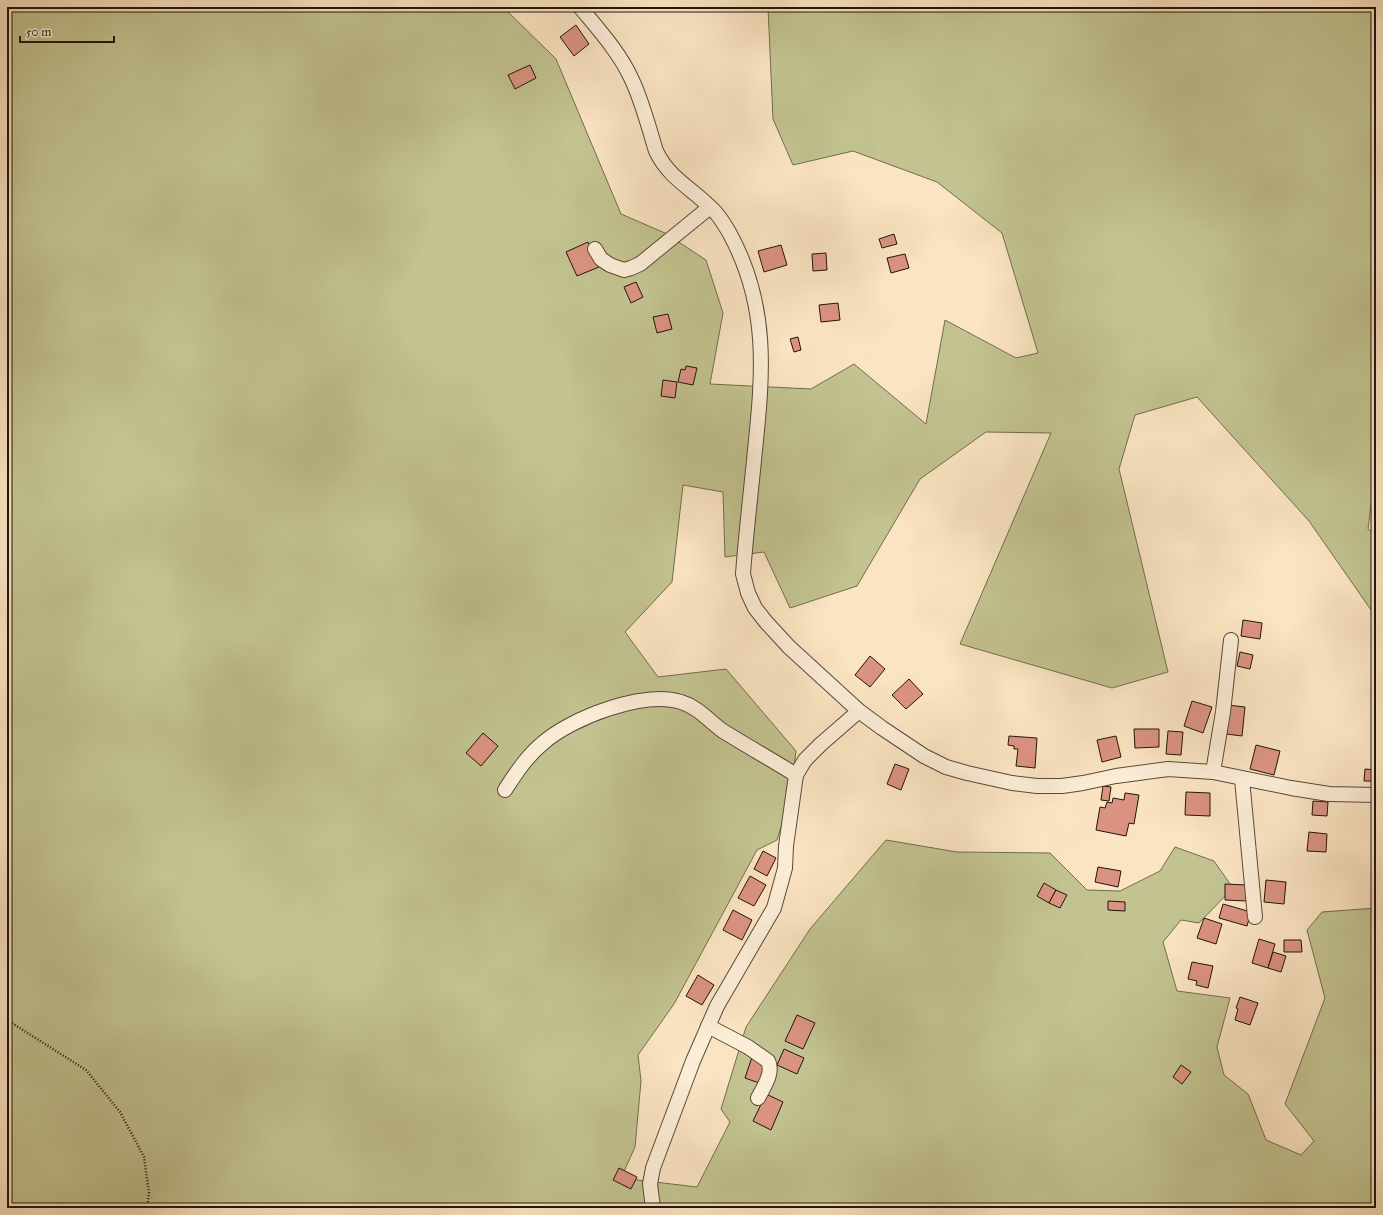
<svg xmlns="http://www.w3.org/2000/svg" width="1383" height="1215" font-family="'IM FELL Great Primer',serif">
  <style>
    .green { fill: #c2c390; stroke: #726c4e }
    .building { fill: #db9381; stroke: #21150c }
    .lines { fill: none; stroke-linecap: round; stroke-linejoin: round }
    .minor-casing { stroke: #58493a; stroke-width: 16 }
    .path { stroke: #21150c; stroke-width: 2.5; stroke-dasharray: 1 2; stroke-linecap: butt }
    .minor { stroke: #fcedd7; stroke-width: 14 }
  </style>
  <rect width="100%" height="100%" fill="#fbe4c2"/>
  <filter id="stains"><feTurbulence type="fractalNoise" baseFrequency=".005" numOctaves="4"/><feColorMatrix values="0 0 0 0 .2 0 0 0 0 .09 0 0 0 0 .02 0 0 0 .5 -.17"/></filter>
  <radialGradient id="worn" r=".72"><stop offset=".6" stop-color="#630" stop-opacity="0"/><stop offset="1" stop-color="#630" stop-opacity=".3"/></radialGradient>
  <polygon class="green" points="7,7 503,7 556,59 621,214 665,233 706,260 723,313 710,384 811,389 854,364 926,424 945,320 1016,358 1038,353 1002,233 937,182 853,151 793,165 773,119 768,7 1376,7 1376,465 1368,529 1376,536 1376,617 1309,521 1197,397 1135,415 1119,469 1168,672 1112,688 960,644 1051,433 986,432 920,479 857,586 790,608 764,552 725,557 723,492 683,485 672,582 625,632 658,677 726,669 796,751 790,799 777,840 757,850 674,1004 638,1055 641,1081 635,1147 621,1178 697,1187 730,1122 721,1109 746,1027 810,929 886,840 957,852 1050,853 1087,890 1120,891 1160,871 1175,847 1214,861 1233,888 1199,923 1181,920 1163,942 1177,991 1230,998 1217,1047 1224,1075 1248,1094 1266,1140 1301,1155 1314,1141 1285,1104 1325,998 1307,930 1322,912 1376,908 1376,1208 7,1208"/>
  <g class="building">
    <polygon points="576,25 589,44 574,56 560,37"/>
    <polygon points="530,65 536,78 515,89 508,75"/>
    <polygon points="894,234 897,244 882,248 879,239"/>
    <polygon points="588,242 599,267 577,276 566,252"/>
    <polygon points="781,245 787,265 764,272 758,251"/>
    <polygon points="826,253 827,270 813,271 812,254"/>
    <polygon points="905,254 909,268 891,273 887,258"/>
    <polygon points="636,282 643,297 631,303 624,287"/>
    <polygon points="838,303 840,320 821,322 819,305"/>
    <polygon points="668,314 672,329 657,333 653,317"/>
    <polygon points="798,337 801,350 794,352 790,339"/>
    <polygon points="686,366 697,368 693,385 678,382 681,369 685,370"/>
    <polygon points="663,380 677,382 675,398 661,396"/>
    <polygon points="1243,620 1262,623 1260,639 1241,636"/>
    <polygon points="1240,652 1253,655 1250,669 1237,666"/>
    <polygon points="870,656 885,669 870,687 855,675"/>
    <polygon points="909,679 923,694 906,709 892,695"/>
    <polygon points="1192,701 1212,707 1203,733 1184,726"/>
    <polygon points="1227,705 1245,707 1242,736 1226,734"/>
    <polygon points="1134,729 1159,729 1159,747 1135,748"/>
    <polygon points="1168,731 1183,732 1181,755 1166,754"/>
    <polygon points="483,733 498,746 481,766 466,753"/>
    <polygon points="1009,736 1037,738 1035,768 1016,766 1018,749 1014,749 1014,746 1008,745"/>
    <polygon points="1116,736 1121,757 1102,762 1097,740"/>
    <polygon points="1256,745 1280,751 1274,775 1250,769"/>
    <polygon points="895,764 909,769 901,790 887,784"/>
    <polygon points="1365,769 1376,770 1376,781 1364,781"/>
    <polygon points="1103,786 1111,787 1109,801 1101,800"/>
    <polygon points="1186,792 1210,793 1210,816 1185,815"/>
    <polygon points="1125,793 1139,795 1134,824 1129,823 1126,836 1096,830 1100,807 1105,808 1107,802 1112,803 1113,798 1124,800"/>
    <polygon points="1313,801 1328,802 1327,816 1312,815"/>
    <polygon points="1309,832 1327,834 1326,852 1307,851"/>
    <polygon points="763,851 776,858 767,876 754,869"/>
    <polygon points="1098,867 1121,871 1118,887 1095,882"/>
    <polygon points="750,876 766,885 754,906 738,898"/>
    <polygon points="1266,880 1286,882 1284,904 1264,902"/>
    <polygon points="1044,883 1056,890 1049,903 1037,896"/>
    <polygon points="1225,884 1248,885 1247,901 1225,900"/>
    <polygon points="1056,890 1067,895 1060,908 1049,903"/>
    <polygon points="1108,901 1125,902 1125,911 1108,910"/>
    <polygon points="1223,904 1251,912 1247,926 1219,918"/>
    <polygon points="733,910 752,920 742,940 723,930"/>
    <polygon points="1204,918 1222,924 1216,944 1197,938"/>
    <polygon points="1259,939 1275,944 1268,968 1252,963"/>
    <polygon points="1284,940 1301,940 1302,952 1284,952"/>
    <polygon points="1273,952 1286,956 1281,972 1268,968"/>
    <polygon points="1192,962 1213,966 1208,988 1196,985 1197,981 1188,979"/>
    <polygon points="698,975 714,985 702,1005 686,996"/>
    <polygon points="1240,997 1258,1003 1250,1025 1235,1020 1238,1009 1236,1008"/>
    <polygon points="797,1015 815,1023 803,1049 785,1041"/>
    <polygon points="784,1049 804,1058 797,1074 777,1065"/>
    <polygon points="752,1057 766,1062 759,1083 745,1078"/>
    <polygon points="1181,1065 1191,1072 1182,1084 1173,1077"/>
    <polygon points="766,1094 783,1102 771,1130 753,1121"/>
    <polygon points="619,1168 637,1177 631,1189 613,1180"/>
  </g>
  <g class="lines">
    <defs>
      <g id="minor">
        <path d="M 580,7 C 599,30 620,53 632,80 C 642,101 649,128 656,151 C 669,178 690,187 710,207 C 719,214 724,224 730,234 C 769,306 763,373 755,450 C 751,492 746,533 743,574 L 748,593 L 755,608 L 766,622 L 789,647 L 859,711 L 882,728 L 924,756 L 946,767 L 967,773 L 1012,783 L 1037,786 L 1062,786 L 1083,783 L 1116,776 L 1168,769 L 1213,772 L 1291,788 L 1329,794 L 1376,795"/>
        <polyline points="595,249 601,259 610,265 624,270 631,268 640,264 710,207"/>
        <polyline points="1213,772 1223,712 1231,640"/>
        <polyline points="1242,779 1255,917"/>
        <path d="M 505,790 C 516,773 527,756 543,743 C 571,718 644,690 681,702 C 698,707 709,721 723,731 C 747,746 772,760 796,775"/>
        <path d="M 708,1026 L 748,1047 L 768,1061 C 774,1073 763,1088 758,1098"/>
        <polyline points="653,1208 650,1184 653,1168 693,1061 717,1006 774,908 785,868 786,846 796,775 805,760 821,744 859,711"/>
      </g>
    </defs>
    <use href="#minor" class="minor-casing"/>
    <polyline class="path" points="7,1020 86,1070 120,1112 144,1157 149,1193 147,1208"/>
    <use href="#minor" class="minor"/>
  </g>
  <rect width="1383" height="1215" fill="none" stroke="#fbe4c2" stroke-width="24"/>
  <rect x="8" y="8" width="1367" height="1199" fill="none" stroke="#21150c" stroke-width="2"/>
  <rect x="12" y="12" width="1359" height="1191" fill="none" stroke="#21150c"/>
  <path d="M20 36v6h94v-6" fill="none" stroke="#21150c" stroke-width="2"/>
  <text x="26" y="36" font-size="12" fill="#21150c" stroke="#fcedd7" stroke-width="3" paint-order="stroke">50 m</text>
  <rect width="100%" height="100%" filter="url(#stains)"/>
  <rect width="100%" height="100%" fill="url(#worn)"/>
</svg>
